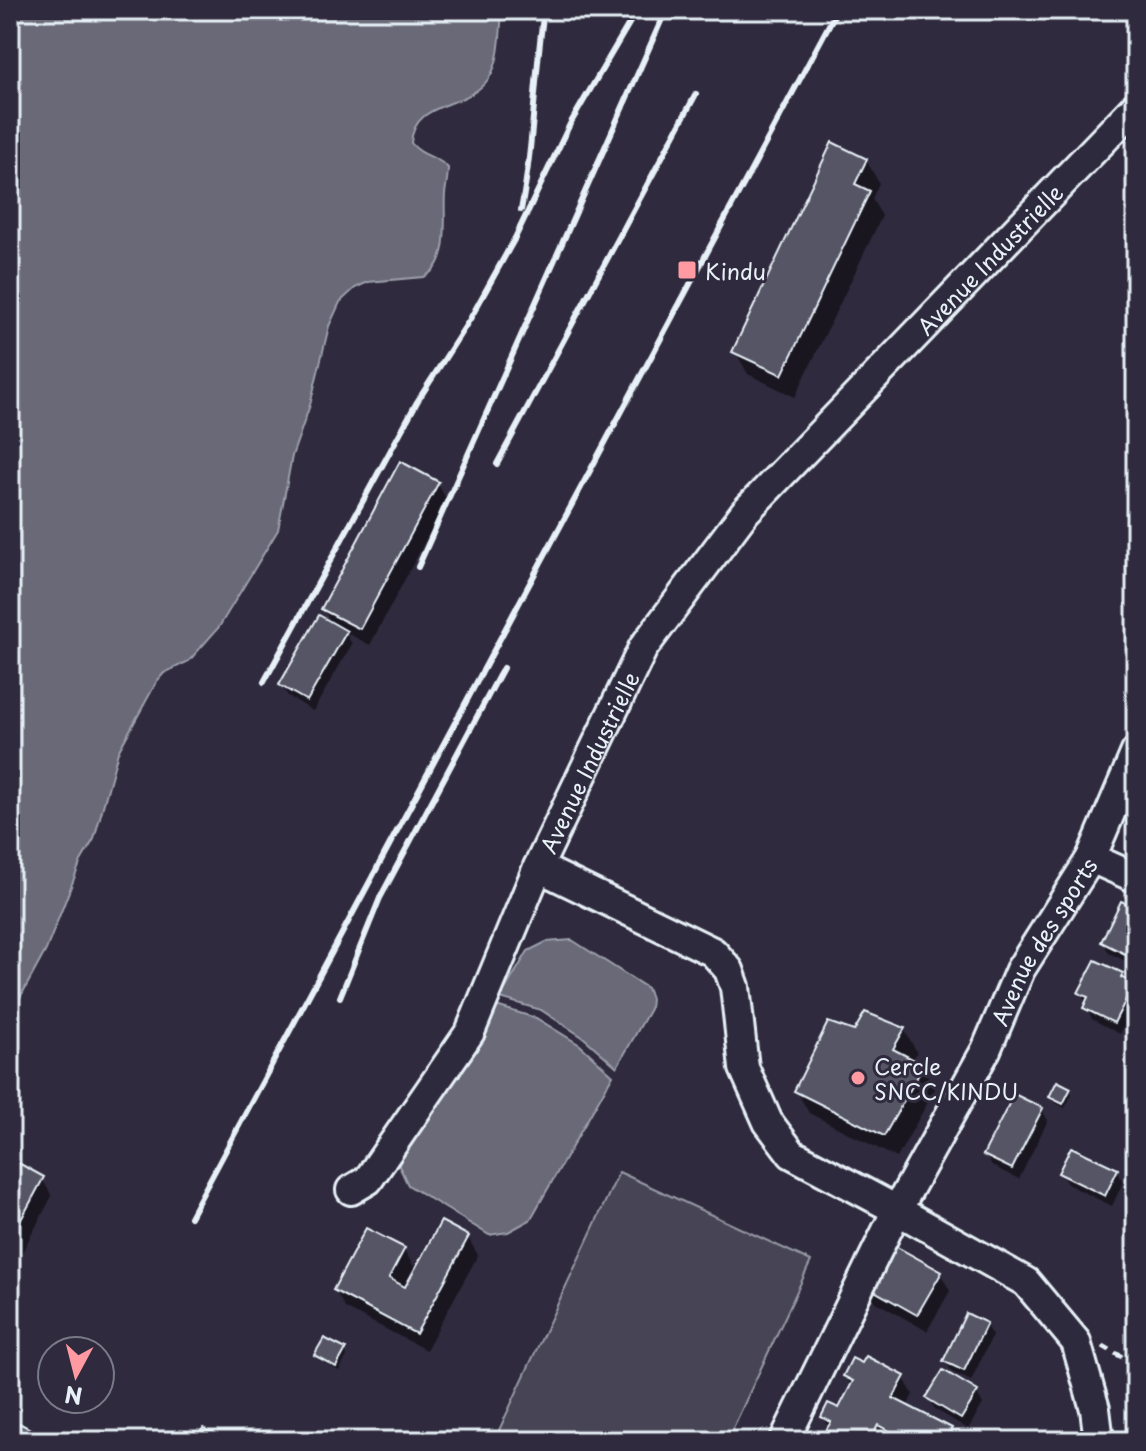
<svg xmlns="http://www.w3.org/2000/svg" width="1146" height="1451" font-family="'Playpen Sans',sans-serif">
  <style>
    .green { fill: #464455; stroke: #979aa6; stroke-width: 2 }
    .water { fill: #696978; stroke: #9c9fab; stroke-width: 2 }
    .shadow { fill: #0007 }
    .building { fill: #575565; stroke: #e8f1f8; stroke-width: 2 }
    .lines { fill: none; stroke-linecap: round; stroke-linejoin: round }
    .minor-casing { stroke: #e8f1f8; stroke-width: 34 }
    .path { stroke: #e8f1f8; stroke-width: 5; stroke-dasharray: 8 6; stroke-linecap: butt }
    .minor { stroke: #2f2a3d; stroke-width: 28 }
    .rail { stroke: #e8f1f8; stroke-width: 6 }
    .poi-dot { fill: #ff9aa2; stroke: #2f2a3d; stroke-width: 3 }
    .labels { text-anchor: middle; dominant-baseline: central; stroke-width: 6; stroke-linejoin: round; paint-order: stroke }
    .street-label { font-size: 22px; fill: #e8f1f8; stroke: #2f2a3d }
    .poi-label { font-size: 22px; fill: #e8f1f8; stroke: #2f2a3d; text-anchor: start }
  </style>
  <rect width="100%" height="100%" fill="#2f2a3d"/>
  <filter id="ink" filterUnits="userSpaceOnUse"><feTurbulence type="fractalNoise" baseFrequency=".0125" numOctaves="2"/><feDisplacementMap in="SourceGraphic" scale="16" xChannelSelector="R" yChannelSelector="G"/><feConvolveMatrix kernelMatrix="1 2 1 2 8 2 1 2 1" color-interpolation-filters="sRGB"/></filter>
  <g filter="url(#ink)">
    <polygon class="green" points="619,1172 811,1261 727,1441 494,1441"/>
    <g class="water">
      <path d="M 10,10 L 502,10 C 500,31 501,60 489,78 C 467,111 414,98 411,143 C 423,158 437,155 448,168 C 448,177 446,185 445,194 C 443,218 452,263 424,277 L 368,282 L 355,288 L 340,302 L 329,326 L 310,405 L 292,456 L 278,530 L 219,627 L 189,661 L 164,673 L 157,681 L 118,752 L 94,839 L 81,861 L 46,950 L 10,1016 Z"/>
      <polygon points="572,940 647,988 651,999 650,1009 617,1067 584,1038 541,1010 500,998 528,951 546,942"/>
      <polygon points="496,1006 536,1018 580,1045 613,1075 530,1220 508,1232 489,1235 408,1185 399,1166 401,1143"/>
    </g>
    <g class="shadow">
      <polygon points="866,160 879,183 872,199 882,216 795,397 748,374 735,351"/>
      <polygon points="437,483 447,500 370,645 345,632 352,644 313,711 288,696 281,685 333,625 323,609"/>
      <polygon points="1136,911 1136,966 1109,953 1103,942"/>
      <polygon points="1121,975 1136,992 1136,1002 1120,1034 1092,1019 1081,993"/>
      <polygon points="866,1014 904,1030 917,1052 912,1061 922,1066 935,1089 897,1158 809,1113 796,1090 855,1034"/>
      <polygon points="1069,1089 1072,1094 1065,1108 1054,1102 1051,1097"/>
      <polygon points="1041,1109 1048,1120 1019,1179 992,1166 986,1155"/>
      <polygon points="10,1169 42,1179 52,1196 10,1275"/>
      <polygon points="1117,1171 1123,1182 1112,1206 1067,1184 1061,1173"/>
      <polygon points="468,1238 478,1255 426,1350 345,1308 335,1290 404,1250 414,1267 403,1287 406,1290"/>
      <polygon points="940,1273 950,1291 927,1331 876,1302 866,1285"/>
      <polygon points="985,1324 992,1336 971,1381 952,1372 945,1361"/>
      <polygon points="344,1351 347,1356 339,1371 320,1360 317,1355"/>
      <polygon points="845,1376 903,1377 913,1394 907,1407 950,1429 957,1441 835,1441 823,1417 840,1411 852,1387"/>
      <polygon points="976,1392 983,1404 968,1429 935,1409 928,1398"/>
    </g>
    <g class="building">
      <polygon points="832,142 867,159 855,184 870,191 782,375 732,352"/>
      <polygon points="400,461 439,482 360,629 321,609"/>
      <polygon points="319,615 347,631 307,701 279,685"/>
      <polygon points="1121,901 1136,908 1136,951 1133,958 1101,942"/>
      <polygon points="1095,960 1123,973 1121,977 1134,984 1114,1023 1083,1008 1088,997 1078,993"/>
      <polygon points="865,1012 905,1028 893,1049 924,1065 884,1136 794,1091 828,1022 854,1031"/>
      <polygon points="1057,1081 1071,1088 1063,1104 1049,1097"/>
      <polygon points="1014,1094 1043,1108 1012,1169 983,1155"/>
      <polygon points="1071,1147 1118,1169 1105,1196 1058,1173"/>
      <polygon points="13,1160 44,1177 10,1240 10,1165"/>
      <polygon points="441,1221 469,1236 416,1334 333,1290 366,1228 405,1248 389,1278 405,1287"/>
      <polygon points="888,1242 942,1272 917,1315 864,1285"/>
      <polygon points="966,1313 987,1323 964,1371 943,1361"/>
      <polygon points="324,1338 346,1349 336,1367 314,1355"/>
      <polygon points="866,1356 905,1376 893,1398 952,1428 945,1441 909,1441 878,1425 870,1441 848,1441 826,1430 831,1422 821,1417 828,1403 839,1408 853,1381 843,1376 852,1358 862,1363"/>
      <polygon points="943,1370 978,1391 961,1419 926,1398"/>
      <polygon points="10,1418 52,1441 10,1441"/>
      <polygon points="203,1428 225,1440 224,1441 196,1441"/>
    </g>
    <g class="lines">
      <defs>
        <g id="minor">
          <polyline points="1091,858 1136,878"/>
          <polyline points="351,1190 368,1180 470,1032 538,867"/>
          <path id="s1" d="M 784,1441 L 897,1210 L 792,1154 L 768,1122 L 744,1068 L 735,987 L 729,970 L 713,952 L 538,867 L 643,648 L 745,512 L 1136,106"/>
          <path id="s2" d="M 1099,1441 L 1095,1409 L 1076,1342 L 1026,1282 L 897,1210 L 986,1050 L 1020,970 L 1091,858 L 1136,752"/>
        </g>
      </defs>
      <use href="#minor" class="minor-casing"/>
      <polyline class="path" points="1103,1346 1136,1365"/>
      <use href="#minor" class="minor"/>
      <g class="rail">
        <path d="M 521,210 C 534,144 534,77 544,10"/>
        <polyline points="497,464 696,94"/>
        <polyline points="418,567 666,10"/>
        <polyline points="264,682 417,402 470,319 515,238 570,124 637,10"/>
        <polyline points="340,997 380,898 503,668"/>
        <polyline points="190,1217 837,10"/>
      </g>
    </g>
  </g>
  <g class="poi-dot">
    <rect x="677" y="260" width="20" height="20" rx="4"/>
    <circle cx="858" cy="1078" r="8"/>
  </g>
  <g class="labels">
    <g class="street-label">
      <text stroke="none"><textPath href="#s1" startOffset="1558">Avenue Industrielle</textPath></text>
      <text stroke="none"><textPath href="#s1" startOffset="910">Avenue Industrielle</textPath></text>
      <text stroke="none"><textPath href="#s2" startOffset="634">Avenue des sports</textPath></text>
    </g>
    <g class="poi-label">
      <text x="705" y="270">Kindu</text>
      <text x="874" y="1065">Cercle<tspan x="874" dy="25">SNCC/KINDU</tspan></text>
    </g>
  </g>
  <rect width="1146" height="1451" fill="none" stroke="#2f2a3d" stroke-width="40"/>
  <rect x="20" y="20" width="1106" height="1411" fill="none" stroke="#e8f1f8" stroke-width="3" filter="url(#ink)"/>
  <g transform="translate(76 1375) rotate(187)"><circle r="38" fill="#2f2a3d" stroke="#797a88" stroke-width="2"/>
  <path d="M0-6L14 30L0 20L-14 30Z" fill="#ff9aa2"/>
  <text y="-12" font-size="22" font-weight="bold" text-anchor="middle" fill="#e8f1f8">N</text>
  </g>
</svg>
